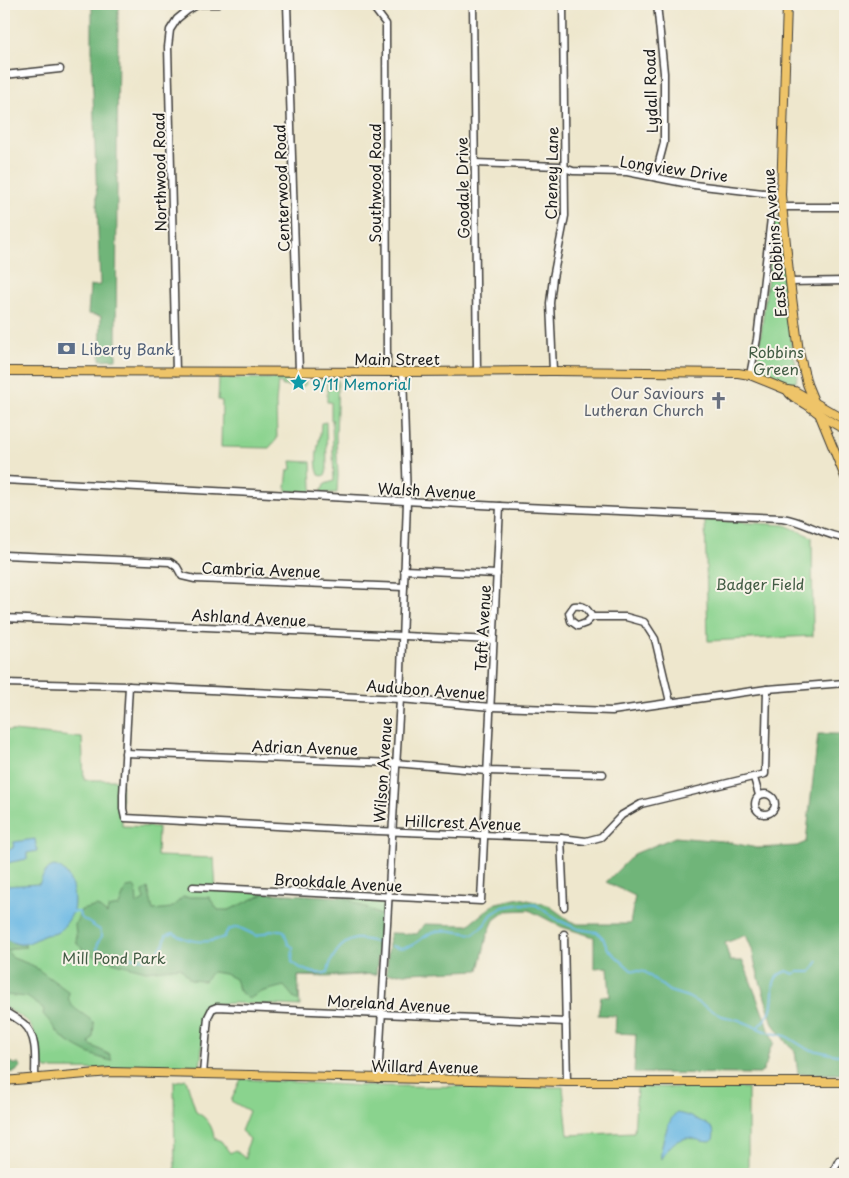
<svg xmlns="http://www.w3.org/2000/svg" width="849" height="1178" font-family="'Playpen Sans',sans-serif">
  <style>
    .green { fill: #8ad38e; stroke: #537855 }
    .forest { fill: #6fb579; stroke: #46684a }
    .water { fill: #69b8e4; stroke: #426a80 }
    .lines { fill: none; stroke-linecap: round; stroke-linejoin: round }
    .stream { stroke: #69b8e4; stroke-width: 2 }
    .minor-casing { stroke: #3c3a37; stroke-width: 9 }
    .major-casing { stroke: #3c3a37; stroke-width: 10 }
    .minor { stroke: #fff; stroke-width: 6 }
    .major { stroke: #eec469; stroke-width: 8 }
    .labels { text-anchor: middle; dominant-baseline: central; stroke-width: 4; stroke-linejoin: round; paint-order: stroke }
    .street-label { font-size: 15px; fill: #1c1c1c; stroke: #f7f3e8 }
    .service-label { font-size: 15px; fill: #4e5e75; stroke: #f7f3e8; text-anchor: start }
    .park-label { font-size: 15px; fill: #425c44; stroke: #f7f3e8 }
    .culture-label { font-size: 15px; fill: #0d838f; stroke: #f7f3e8; text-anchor: start }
    .worship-label { font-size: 15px; fill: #5b616d; stroke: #f7f3e8; text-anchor: end }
  </style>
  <rect width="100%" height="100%" fill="#f7f3e8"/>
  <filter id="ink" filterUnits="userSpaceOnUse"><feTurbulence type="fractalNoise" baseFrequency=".02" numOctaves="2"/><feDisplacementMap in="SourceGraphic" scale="10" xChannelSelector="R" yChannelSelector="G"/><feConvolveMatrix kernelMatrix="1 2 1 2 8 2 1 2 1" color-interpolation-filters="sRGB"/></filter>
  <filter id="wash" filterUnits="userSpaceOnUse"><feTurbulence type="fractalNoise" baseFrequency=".0096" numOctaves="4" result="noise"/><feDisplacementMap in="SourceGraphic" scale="20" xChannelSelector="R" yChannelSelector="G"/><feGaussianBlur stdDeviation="1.12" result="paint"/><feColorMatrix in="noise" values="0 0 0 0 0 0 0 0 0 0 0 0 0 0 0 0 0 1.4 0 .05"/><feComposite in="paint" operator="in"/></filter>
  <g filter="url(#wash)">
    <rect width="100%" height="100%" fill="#eee7cd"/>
    <g class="green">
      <polygon points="779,216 792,350 798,371 796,382 788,385 758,372 757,366 775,219"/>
      <polygon points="219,378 305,379 306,384 304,386 282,386 282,383 278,382 276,403 277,439 269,448 221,447 222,401 218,400"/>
      <polygon points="320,379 338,380 336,435 338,475 337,493 322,493 321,491 325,484 334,481 332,422 333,420 331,420 331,402 327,402 327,382 319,382"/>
      <path d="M 326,422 L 327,468 L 326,474 L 323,476 L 319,475 C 312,459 321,440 321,423 Z"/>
      <path d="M 291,461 L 311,462 L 312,487 L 311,492 L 286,491 C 286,484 287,477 288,470 L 292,469 Z"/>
      <polygon points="705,520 785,525 812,537 813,636 708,641"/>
      <path d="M 4,730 L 82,738 L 84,780 L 121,780 L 122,826 L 158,827 L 157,856 L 214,858 L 216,890 L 372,899 L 384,902 L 376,974 L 327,977 L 298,976 L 300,1006 L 234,1003 L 214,1004 L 205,1015 L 200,1070 L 46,1069 C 35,1061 41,1039 30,1025 C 24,1017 12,1012 4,1007 Z"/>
      <path d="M 186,1079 L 196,1112 C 206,1117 213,1126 214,1138 L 221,1141 L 230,1153 L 235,1150 L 246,1159 L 246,1149 L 250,1139 L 241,1131 L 249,1111 L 231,1101 L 241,1079 L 365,1086 L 563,1087 L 568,1135 L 634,1132 L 637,1087 L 748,1088 L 748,1174 L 175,1174 L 174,1082 Z"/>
    </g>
    <g class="forest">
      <polygon points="92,4 121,4 118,12 116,359 100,360 101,316 88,314 90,286 100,285 92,66"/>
      <path d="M 818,734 L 845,734 L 845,1074 L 798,1074 L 795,1051 L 788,1045 L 773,1024 L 756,968 L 752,949 L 746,935 L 725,943 L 730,961 L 743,961 L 774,1043 C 764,1056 771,1062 760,1074 L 634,1073 L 636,1034 L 615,1033 L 616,1016 L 598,1015 L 601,996 L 610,997 L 608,967 L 594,968 L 594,937 L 562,927 L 529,910 L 506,911 L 494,920 L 487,936 L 479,970 L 386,974 L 390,933 L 417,934 L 424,924 L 468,925 L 496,903 L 520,898 L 548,905 L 570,921 L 578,924 L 630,924 L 635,896 L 606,882 L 634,854 L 675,837 L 722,841 L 757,848 L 797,846 L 806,842 Z"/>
      <polygon points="134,887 136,889 137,904 144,900 143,892 148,888 153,910 171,908 183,897 209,897 218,910 229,910 266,893 344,897 382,916 376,974 298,976 299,1001 295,999 284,986 261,992 249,999 239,991 235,979 225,974 212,972 204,981 190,980 181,967 146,971 105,960 88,953 77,944 75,925 81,910 97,906 107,914 108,908 119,906 126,888"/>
      <path d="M 4,938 L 18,944 L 24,944 L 26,947 L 14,948 L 7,951 L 13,958 L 32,965 L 69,992 C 65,1008 84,1012 94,1023 L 93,1037 L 89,1044 L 110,1055 L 112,1061 C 96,1058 73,1047 61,1036 C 55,1030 50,1021 43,1014 L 44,1009 L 27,997 L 4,995 Z"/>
      <polygon points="4,1056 13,1064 19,1064 21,1067 15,1072 4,1073"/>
    </g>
    <g class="water">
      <polygon points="35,839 37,851 27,853 27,859 7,863 4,861 4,850 13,848 14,842"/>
      <path d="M 54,866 C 72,869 76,897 73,911 C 72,916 64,927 60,930 C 55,936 49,933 43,936 C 25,945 22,948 4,938 L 4,886 L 39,884 C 43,877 45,868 54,866 Z"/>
      <path d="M 676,1113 C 686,1114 706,1122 713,1129 C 718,1151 698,1138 688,1138 C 685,1138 680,1140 677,1141 C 671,1144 665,1153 661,1159 C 659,1151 668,1119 676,1113 Z"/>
    </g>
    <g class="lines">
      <g class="stream">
        <path d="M 72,912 L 79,912 L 80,917 L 100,930 L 102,936 L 98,942 L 97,949 C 113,957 133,958 151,959 L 164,944 L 166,935 L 174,933 C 189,943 208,944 224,937 L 228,930 L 238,927 L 257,936 C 266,933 275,928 284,931 L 288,944 L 293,947 L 292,962 C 301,970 317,976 328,972 C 330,959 340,942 355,939 C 362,938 371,941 379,943"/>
        <path d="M 391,946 C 415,954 420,933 438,931 C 448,929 463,933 473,934 L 484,925 L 492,914 L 503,907 L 522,904 L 536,905 L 558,920 L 578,929 L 597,932 L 603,938 L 608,949 L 631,970 L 645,972 L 669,991 L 688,997 L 722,1016 L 739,1020 L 767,1032 L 786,1036 L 807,1049 L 837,1055 L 845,1054"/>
        <path d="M 757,1028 C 762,1022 767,1018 770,1012 C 777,995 766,977 787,971 L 794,974 L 798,972 L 811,972 L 818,961"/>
      </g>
    </g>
  </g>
  <g filter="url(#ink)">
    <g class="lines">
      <defs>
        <g id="minor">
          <polyline points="287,4 299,371"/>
          <polyline points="364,4 374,8 386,24 387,372"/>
          <polyline points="473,4 477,371"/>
          <polyline points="4,75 60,69"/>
          <polyline points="475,163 559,166 573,171 627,172 694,185 781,195"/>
          <polyline points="655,177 664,143 664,73 657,4"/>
          <polyline points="782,207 845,207"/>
          <polyline points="790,282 845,281"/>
          <polyline points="553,371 550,303 553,278 565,216 563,4"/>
          <polyline points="176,372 168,47 170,30 177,19 188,10 199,4 218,4"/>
          <polyline points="750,375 757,339 771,218"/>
          <path d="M 4,480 L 500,506 L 782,518 C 805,521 824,536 845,538"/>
          <polyline points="4,555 170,562 177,567 182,576 195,579 404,587"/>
          <polyline points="404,570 497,574"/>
          <path d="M 592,617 C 587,608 584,605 574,606 L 569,613 L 571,621 L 578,626 L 586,623 L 592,617 L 626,617 L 644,622 L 655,639 L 670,702"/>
          <polyline points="4,618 493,640"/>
          <polyline points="4,683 129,686 400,699 491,707 612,711 767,689 845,683"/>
          <polyline points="129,686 123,795 123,809 125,818 352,830 561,838 586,841 601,837 622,815 641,804 765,774 767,689"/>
          <polyline points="125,753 395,763 487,771 603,774"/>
          <polyline points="754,778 759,795"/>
          <circle cx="765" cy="804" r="10"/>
          <polyline points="561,838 564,907"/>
          <polyline points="193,887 481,901 500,506"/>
          <polyline points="564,934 567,1082"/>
          <path d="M 4,1011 C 10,1015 18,1019 24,1024 C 38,1037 35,1060 35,1078"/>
          <polyline points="203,1074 208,1017 212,1009 217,1007 566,1022"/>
          <polyline points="378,1079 400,699 407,501 403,372"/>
          <polyline points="838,1174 834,1170 839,1160 845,1160"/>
        </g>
        <g id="major">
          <polyline points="787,4 781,195 790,282 799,352 807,384 845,477"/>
          <polyline points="4,371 403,372 553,371 738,373 750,375 787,390 795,391 845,420"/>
          <path d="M 787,390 C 791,398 800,400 807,405 C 820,414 830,423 845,429"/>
          <polyline points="4,1081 110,1072 567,1082 845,1082"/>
        </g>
      </defs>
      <use href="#minor" class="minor-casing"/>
      <use href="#major" class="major-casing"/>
      <use href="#minor" class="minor"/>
      <use href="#major" class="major"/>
    </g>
  </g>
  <defs>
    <symbol id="bank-bare" viewBox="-9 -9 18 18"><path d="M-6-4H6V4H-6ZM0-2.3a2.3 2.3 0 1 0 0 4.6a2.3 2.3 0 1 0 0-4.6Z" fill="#5c6f8a" stroke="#f7f3e8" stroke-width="2.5" paint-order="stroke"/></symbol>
    <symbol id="sight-bare" viewBox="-9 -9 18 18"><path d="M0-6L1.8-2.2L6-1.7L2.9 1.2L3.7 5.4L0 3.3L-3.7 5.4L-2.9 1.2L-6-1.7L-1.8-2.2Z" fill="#0f9aa8" stroke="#f7f3e8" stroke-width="2.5" paint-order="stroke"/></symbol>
    <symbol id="church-bare" viewBox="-9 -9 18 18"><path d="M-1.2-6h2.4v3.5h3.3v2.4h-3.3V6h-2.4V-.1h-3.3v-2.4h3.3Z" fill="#6b7280" stroke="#f7f3e8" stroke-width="2.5" paint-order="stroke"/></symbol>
  </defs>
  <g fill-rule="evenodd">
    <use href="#bank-bare" x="54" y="336" width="25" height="25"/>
    <use href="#sight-bare" x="286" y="370" width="25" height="25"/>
    <use href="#church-bare" x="706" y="388" width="25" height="25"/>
  </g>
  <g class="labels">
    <g class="street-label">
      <text transform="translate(650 91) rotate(-92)">Lydall Road</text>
      <text transform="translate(674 168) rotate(8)">Longview Drive</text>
      <text transform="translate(159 172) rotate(-91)">Northwood Road</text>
      <text transform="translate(551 173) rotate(-89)">Cheney Lane</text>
      <text transform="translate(374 183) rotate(-90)">Southwood Road</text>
      <text transform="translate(281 188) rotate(-92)">Centerwood Road</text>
      <text transform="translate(462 188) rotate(-91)">Goodale Drive</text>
      <text transform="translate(774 243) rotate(-95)">East Robbins Avenue</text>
      <text x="397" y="358">Main Street</text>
      <text transform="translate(427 490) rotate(3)">Walsh Avenue</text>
      <text transform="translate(261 569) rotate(2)">Cambria Avenue</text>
      <text transform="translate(249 617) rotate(3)">Ashland Avenue</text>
      <text transform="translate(482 628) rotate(-87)">Taft Avenue</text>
      <text transform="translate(426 689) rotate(4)">Audubon Avenue</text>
      <text transform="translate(305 747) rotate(2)">Adrian Avenue</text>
      <text transform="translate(382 770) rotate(-86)">Wilson Avenue</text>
      <text transform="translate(463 822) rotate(2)">Hillcrest Avenue</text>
      <text transform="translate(338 882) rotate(3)">Brookdale Avenue</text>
      <text transform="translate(389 1003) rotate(3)">Moreland Avenue</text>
      <text transform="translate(425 1066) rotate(1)">Willard Avenue</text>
    </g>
    <g class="service-label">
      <text x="81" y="348">Liberty Bank</text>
    </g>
    <g class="park-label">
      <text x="776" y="351">Robbins<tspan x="776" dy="17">Green</tspan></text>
      <text x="760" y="583">Badger Field</text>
      <text x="114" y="957">Mill Pond Park</text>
    </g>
    <g class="culture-label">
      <text x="312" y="383">9/11 Memorial</text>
    </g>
    <g class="worship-label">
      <text x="704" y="392">Our Saviours<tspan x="704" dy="17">Lutheran Church</tspan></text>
    </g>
  </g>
  <rect width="849" height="1178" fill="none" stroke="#f7f3e8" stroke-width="20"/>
</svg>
